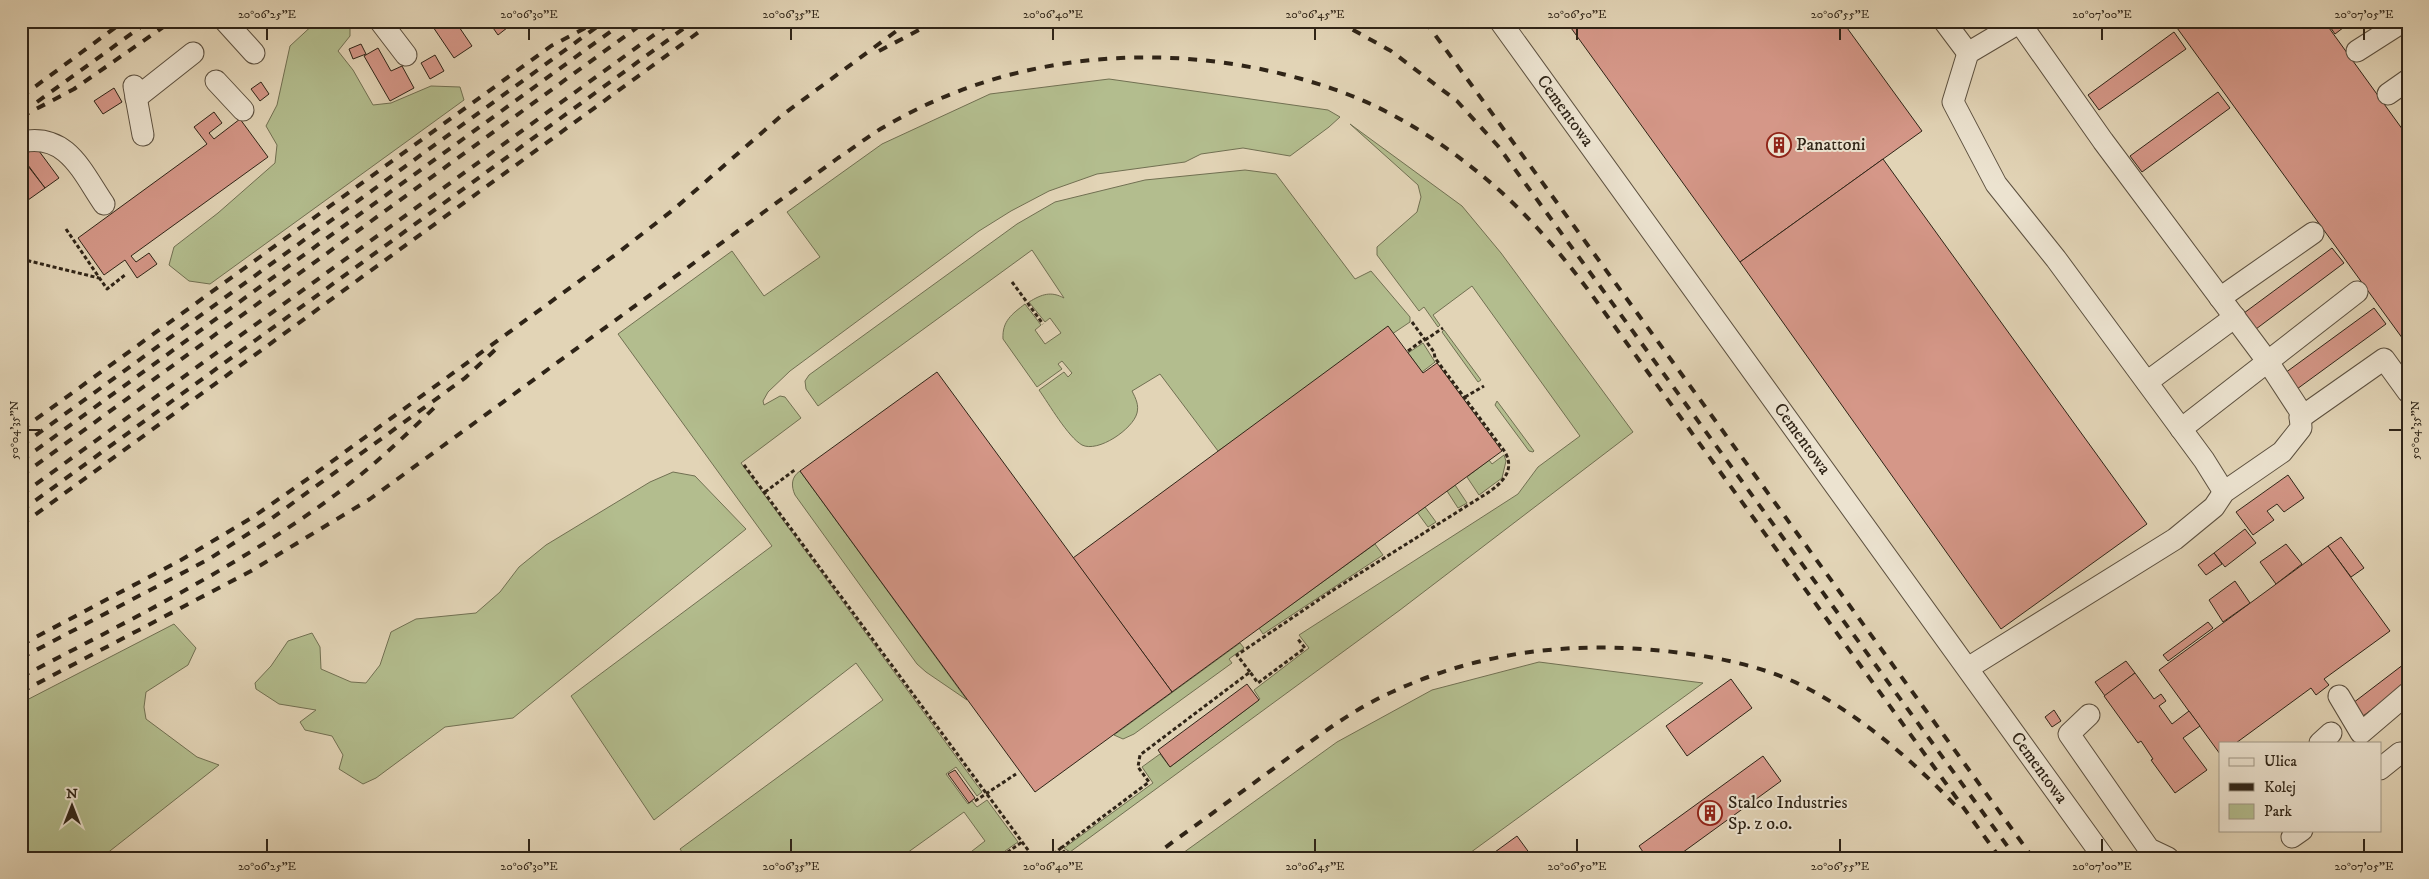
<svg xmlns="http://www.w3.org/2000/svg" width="2429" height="879" font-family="'IM FELL DW Pica',serif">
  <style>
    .green { fill: #b3bd8e; stroke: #717052 }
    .building { fill: #d59788; stroke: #2f2417 }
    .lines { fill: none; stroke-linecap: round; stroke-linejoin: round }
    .minor-casing { stroke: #5c503f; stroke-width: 23 }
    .path { stroke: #2f2417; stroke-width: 3; stroke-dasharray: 4 2.5; stroke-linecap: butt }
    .minor { stroke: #ece3d0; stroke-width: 21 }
    .rail { stroke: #2f2417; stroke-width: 4; stroke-dasharray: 9 9; stroke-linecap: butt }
    .ticks { fill: none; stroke: #2f2417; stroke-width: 2 }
    .labels { text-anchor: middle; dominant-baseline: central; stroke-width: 4; stroke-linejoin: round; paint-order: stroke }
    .street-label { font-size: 18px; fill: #2f2417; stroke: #ece3d0 }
    .poi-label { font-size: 18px; fill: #2f2417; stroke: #ece3d0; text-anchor: start }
    .neatline { fill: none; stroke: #2f2417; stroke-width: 2 }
    .ticks-label { font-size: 12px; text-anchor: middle; fill: #2f2417 }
  </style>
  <rect width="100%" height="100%" fill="#e2d4b6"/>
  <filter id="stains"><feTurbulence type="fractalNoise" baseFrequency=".004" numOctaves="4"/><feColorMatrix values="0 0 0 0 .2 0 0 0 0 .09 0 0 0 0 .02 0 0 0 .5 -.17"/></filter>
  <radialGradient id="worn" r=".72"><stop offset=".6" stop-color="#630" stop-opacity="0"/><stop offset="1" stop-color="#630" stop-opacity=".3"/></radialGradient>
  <g class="green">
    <polygon points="317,21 350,21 350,36 338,51 353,70 373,105 391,103 431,86 460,87 464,100 210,284 189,281 169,265 174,247 218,213 275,163 277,145 266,126 277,105 290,46"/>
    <polygon points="1109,79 1328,110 1340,117 1329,127 1290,156 1243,148 1201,154 1185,162 1097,174 1049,191 1011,211 979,231 790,371 768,392 763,401 764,405 780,396 785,397 801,418 741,463 982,792 977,796 956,767 946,774 968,804 972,801 977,807 987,800 1018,842 1005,851 1009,858 963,858 985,841 964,812 900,858 686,858 680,849 883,700 856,663 654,820 571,696 772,546 618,334 732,251 764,296 820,257 787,212 882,144 990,94"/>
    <polygon points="1350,124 1462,206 1501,253 1633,432 1400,610 1070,852 1064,848 1153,783 1142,767 1160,754 1170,767 1260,699 1254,690 1309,648 1299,635 1518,494 1538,467 1580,436 1472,286 1433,315 1440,325 1438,327 1424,307 1419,311 1377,255 1377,247 1417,212 1421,197 1418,185"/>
    <path d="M 1245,170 L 1276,174 L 1355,279 L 1371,271 L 1410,317 L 1410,322 L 1218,451 L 1160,374 L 1132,391 C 1136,399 1139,405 1137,413 C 1133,429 1098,453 1082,445 C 1068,437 1049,404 1039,390 L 1064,372 L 1068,377 L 1072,373 L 1062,361 L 1058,364 L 1062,369 L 1037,387 L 1003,339 C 1002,321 1012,314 1025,304 L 1041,325 L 1035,330 L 1045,344 L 1061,333 L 1050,318 L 1045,322 L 1029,302 C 1042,294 1051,291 1064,298 L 1032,250 L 818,406 L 806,389 L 805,381 L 809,375 L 1017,224 L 1055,202 L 1145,180 Z"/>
    <polygon points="1444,330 1481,380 1478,382 1442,332"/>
    <polygon points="1423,343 1435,362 1422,372 1408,353"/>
    <polygon points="1497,401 1534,451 1533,452 1529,451 1495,405"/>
    <polygon points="1504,455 1506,461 1502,478 1479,495 1467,477 1489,460 1492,464"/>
    <path d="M 800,471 L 967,700 L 926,672 L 917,664 L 795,495 C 791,486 791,477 800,471 Z"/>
    <polygon points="673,472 695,476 746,529 513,718 445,727 376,778 363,784 339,769 343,755 332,736 305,730 300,722 316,710 279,704 256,689 255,683 271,666 288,641 312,633 320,647 321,669 351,682 366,683 380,665 391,632 416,619 476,613 500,592 519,567 546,545 650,482"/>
    <polygon points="1455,485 1467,503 1458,508 1447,491"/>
    <polygon points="1425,507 1436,522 1428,527 1417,512"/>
    <polygon points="1375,544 1383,555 1263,634 1259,628"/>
    <polygon points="174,624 196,648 188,665 146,692 144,707 146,719 197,757 219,765 101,858 21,858 21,703"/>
    <polygon points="1240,643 1244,648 1229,659 1232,663 1134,734 1123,739 1114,735"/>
    <polygon points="1539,662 1703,683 1463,858 1176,858 1337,742 1432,690"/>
  </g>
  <g class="building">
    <polygon points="429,21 455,21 472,46 454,58"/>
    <polygon points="497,21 510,21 512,24 498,35 491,25"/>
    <polygon points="1566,21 1842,21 1922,131 1740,262"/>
    <polygon points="2172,21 2324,21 2408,137 2408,346"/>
    <polygon points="2326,21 2352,21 2335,34"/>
    <polygon points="2174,32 2186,49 2099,110 2088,95"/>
    <polygon points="361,44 366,54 353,59 349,49"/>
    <polygon points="378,48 391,71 402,66 414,88 390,101 364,56"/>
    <polygon points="435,55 444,71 430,79 421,63"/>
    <polygon points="261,82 269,94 260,101 251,89"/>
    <polygon points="114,88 122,102 103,114 94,101"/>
    <polygon points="2218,92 2230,108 2142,172 2130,156"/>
    <polygon points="214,112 222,123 209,133 214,139 240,119 268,157 131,256 136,262 149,253 157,264 137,278 125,260 104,275 78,238 207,144 194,127"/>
    <polygon points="36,147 59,178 45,188 22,157"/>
    <polygon points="21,157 45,188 21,205"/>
    <polygon points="1883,159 2147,524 2001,629 1740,262"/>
    <polygon points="2332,248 2344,263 2256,329 2244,313"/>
    <polygon points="2374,308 2386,324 2297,389 2285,373"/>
    <polygon points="1388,326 1423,373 1437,363 1502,451 1172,692 1073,558"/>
    <polygon points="937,372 1172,692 1035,792 800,471"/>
    <polygon points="2288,475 2304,498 2284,512 2277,504 2267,511 2274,520 2253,535 2236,512"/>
    <polygon points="2245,529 2256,543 2225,567 2214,553"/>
    <polygon points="2341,537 2364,568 2351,577 2328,546"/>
    <polygon points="2286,544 2302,564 2276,584 2260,562"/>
    <polygon points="2328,546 2390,631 2324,679 2329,685 2316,695 2311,688 2236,743 2220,743 2220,754 2159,670"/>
    <polygon points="2214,553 2222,564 2206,575 2198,565"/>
    <polygon points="2235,581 2250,603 2223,622 2209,600"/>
    <polygon points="2208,622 2213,628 2168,661 2163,655"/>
    <polygon points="2126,661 2135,673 2105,696 2095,682"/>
    <polygon points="2408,661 2408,683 2363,716 2353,703"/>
    <polygon points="2135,673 2154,699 2161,694 2166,701 2159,706 2172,724 2189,711 2200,726 2183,738 2207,770 2175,793 2151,760 2153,759 2141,741 2138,743 2104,696"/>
    <polygon points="1731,679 1752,708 1687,756 1666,726"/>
    <polygon points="1247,684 1259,700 1170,767 1158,750"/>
    <polygon points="2054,710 2061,721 2052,727 2045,717"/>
    <polygon points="1763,756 1781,781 1675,858 1647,858 1639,846"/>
    <polygon points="955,770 975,798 969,803 948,774"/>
    <polygon points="1517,836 1533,858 1499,858 1495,852"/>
  </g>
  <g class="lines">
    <defs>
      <g id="minor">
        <polyline points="225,21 254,53"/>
        <polyline points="380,21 406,55"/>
        <polyline points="1500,21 2104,858"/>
        <polyline points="1944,21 1968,53"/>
        <polyline points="2022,21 1968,53 1953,102 1996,184 2056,259 2204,460 2224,492"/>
        <polyline points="2357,51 2404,21"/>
        <polyline points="216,81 243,110"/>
        <polyline points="134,86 143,135"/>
        <polyline points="2388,94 2408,80"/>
        <polyline points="136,98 193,53"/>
        <path d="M 21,142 C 67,132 82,172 104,204"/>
        <polyline points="2220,298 2313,233"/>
        <polyline points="2147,382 2235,317"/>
        <polyline points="2300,418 2384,359 2408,392"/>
        <polyline points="2181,429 2357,292"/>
        <polyline points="1968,668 2175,539 2214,507 2224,492 2282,452 2301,428 2300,411 2268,362 2103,141 2020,23"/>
        <polyline points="2339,696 2361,733 2408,693"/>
        <polyline points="2089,715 2069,734 2149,849 2168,858"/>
        <polyline points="2320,743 2331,733"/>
        <polyline points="2380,769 2400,753"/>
        <polyline points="2292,837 2302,830"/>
      </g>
    </defs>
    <use href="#minor" class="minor-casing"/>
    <g class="path">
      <polyline points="66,229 107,289 125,275"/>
      <polyline points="21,259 99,278"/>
      <polyline points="1012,282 1043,324"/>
      <polyline points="1425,340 1443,328"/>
      <polyline points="1408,351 1424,339"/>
      <polyline points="1465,397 1484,386"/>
      <polyline points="744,465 1034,858"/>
      <polyline points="765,492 796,469"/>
      <path d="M 1250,672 L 1237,655 L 1335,589 L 1489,492 C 1503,482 1515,470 1505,452 L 1435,358 L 1434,352 L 1412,322"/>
      <polyline points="975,801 1016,774"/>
      <polyline points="1061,848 1149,782 1138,767 1140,755 1250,672 1258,683 1305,648 1297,638"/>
      <polyline points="1012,858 1008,852 1022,842"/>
      <polyline points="1048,858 1061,848 1069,858"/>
    </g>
    <use href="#minor" class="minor"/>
    <g class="rail">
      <polyline points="1337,21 1391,51 1457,101 1498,146 2016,858"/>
      <polyline points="1425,21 2033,858"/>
      <polyline points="879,51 936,21"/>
      <polyline points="21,97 124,21"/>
      <polyline points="37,102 149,21"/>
      <polyline points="21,117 74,89 172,21"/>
      <polyline points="21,430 551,46 591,25"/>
      <polyline points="21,446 605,21"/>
      <polyline points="21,461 625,21"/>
      <polyline points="21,476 646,21"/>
      <polyline points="21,495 673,21"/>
      <polyline points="21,511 694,21"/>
      <polyline points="21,525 714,21"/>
      <polyline points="21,645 181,560 253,517 316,473 615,255 673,210 781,116 910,21"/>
      <polyline points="21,658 209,559 268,521 465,378 495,350"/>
      <path d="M 21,677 C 128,621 238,567 335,495 C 371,468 403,438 435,407"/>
      <path d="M 21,692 L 251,571 L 370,499 L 838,158 C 854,148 868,136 884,127 C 1021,46 1191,38 1339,91 C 1392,110 1442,142 1485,178 C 1525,211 1558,250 1589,291 L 2000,858"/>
      <path d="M 1151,858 C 1193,827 1235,797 1277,766 C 1313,740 1351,710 1392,692 C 1485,649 1582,640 1682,653 C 1723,658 1768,668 1805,687 C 1862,717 1911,759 1955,805"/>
    </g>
  </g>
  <path class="ticks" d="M 267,28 L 267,40M 529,28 L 529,40M 791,28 L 791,40M 1053,28 L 1053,40M 1315,28 L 1315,40M 1577,28 L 1577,40M 1840,28 L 1840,40M 2102,28 L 2102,40M 2364,28 L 2364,40M 28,430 L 40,430M 2389,430 L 2402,430M 267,839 L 267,852M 529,839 L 529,852M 791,839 L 791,852M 1053,839 L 1053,852M 1315,839 L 1315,852M 1577,839 L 1577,852M 1840,839 L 1840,852M 2102,839 L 2102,852M 2364,839 L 2364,852"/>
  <defs>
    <symbol id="building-ring" viewBox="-11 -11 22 22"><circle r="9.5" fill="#ece3d0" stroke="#8f2418" stroke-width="1.5"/><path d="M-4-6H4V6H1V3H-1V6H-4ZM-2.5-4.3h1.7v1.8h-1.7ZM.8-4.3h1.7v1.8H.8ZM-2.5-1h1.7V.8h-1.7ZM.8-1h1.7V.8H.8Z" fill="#8f2418"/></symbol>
  </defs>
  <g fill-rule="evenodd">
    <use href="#building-ring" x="1765" y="131" width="28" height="28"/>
    <use href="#building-ring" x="1696" y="799" width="28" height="28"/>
  </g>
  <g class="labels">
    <g class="street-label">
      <text transform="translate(1565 111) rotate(54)">Cementowa</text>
      <text transform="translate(1802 439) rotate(54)">Cementowa</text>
      <text transform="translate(2039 768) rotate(54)">Cementowa</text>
    </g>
    <g class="poi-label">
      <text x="1796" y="145">Panattoni</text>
      <text x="1728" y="803">Stalco Industries<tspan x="1728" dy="21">Sp. z o.o.</tspan></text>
    </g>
  </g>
  <rect width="2429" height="879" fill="none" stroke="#e2d4b6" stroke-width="55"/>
  <rect x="2219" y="742" width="162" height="90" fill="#ece3d0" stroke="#a09786"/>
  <rect x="2229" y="758" width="25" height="8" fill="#ece3d0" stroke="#a09786"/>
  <text x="2264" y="766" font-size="15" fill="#2f2417">Ulica</text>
  <rect x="2229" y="783" width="25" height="8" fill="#2f2417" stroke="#a09786"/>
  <text x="2264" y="792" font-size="15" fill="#2f2417">Kolej</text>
  <rect x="2229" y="804" width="25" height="15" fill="#b3bd8e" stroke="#a09786"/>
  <text x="2264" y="816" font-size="15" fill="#2f2417">Park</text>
  <g transform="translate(72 806)" stroke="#ece3d0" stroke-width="4" paint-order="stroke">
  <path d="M0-4L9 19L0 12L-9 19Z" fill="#2f2417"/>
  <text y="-8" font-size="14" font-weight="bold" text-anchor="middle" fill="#2f2417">N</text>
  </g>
  <rect x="28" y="28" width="2374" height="824" class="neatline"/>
  <g class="ticks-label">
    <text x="267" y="18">20°06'25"E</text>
    <text x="529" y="18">20°06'30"E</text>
    <text x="791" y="18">20°06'35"E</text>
    <text x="1053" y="18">20°06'40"E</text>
    <text x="1315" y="18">20°06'45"E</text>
    <text x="1577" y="18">20°06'50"E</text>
    <text x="1840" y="18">20°06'55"E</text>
    <text x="2102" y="18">20°07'00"E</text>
    <text x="2364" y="18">20°07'05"E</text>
    <text transform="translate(14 430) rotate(-90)" y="4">50°04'35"N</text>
    <text transform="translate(2415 430) rotate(-90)" y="4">50°04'35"N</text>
    <text x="267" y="870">20°06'25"E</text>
    <text x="529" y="870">20°06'30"E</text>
    <text x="791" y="870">20°06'35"E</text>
    <text x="1053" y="870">20°06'40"E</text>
    <text x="1315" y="870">20°06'45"E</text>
    <text x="1577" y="870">20°06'50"E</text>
    <text x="1840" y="870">20°06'55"E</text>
    <text x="2102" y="870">20°07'00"E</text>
    <text x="2364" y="870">20°07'05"E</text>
  </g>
  <rect width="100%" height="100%" filter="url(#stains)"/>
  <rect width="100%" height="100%" fill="url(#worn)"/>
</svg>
